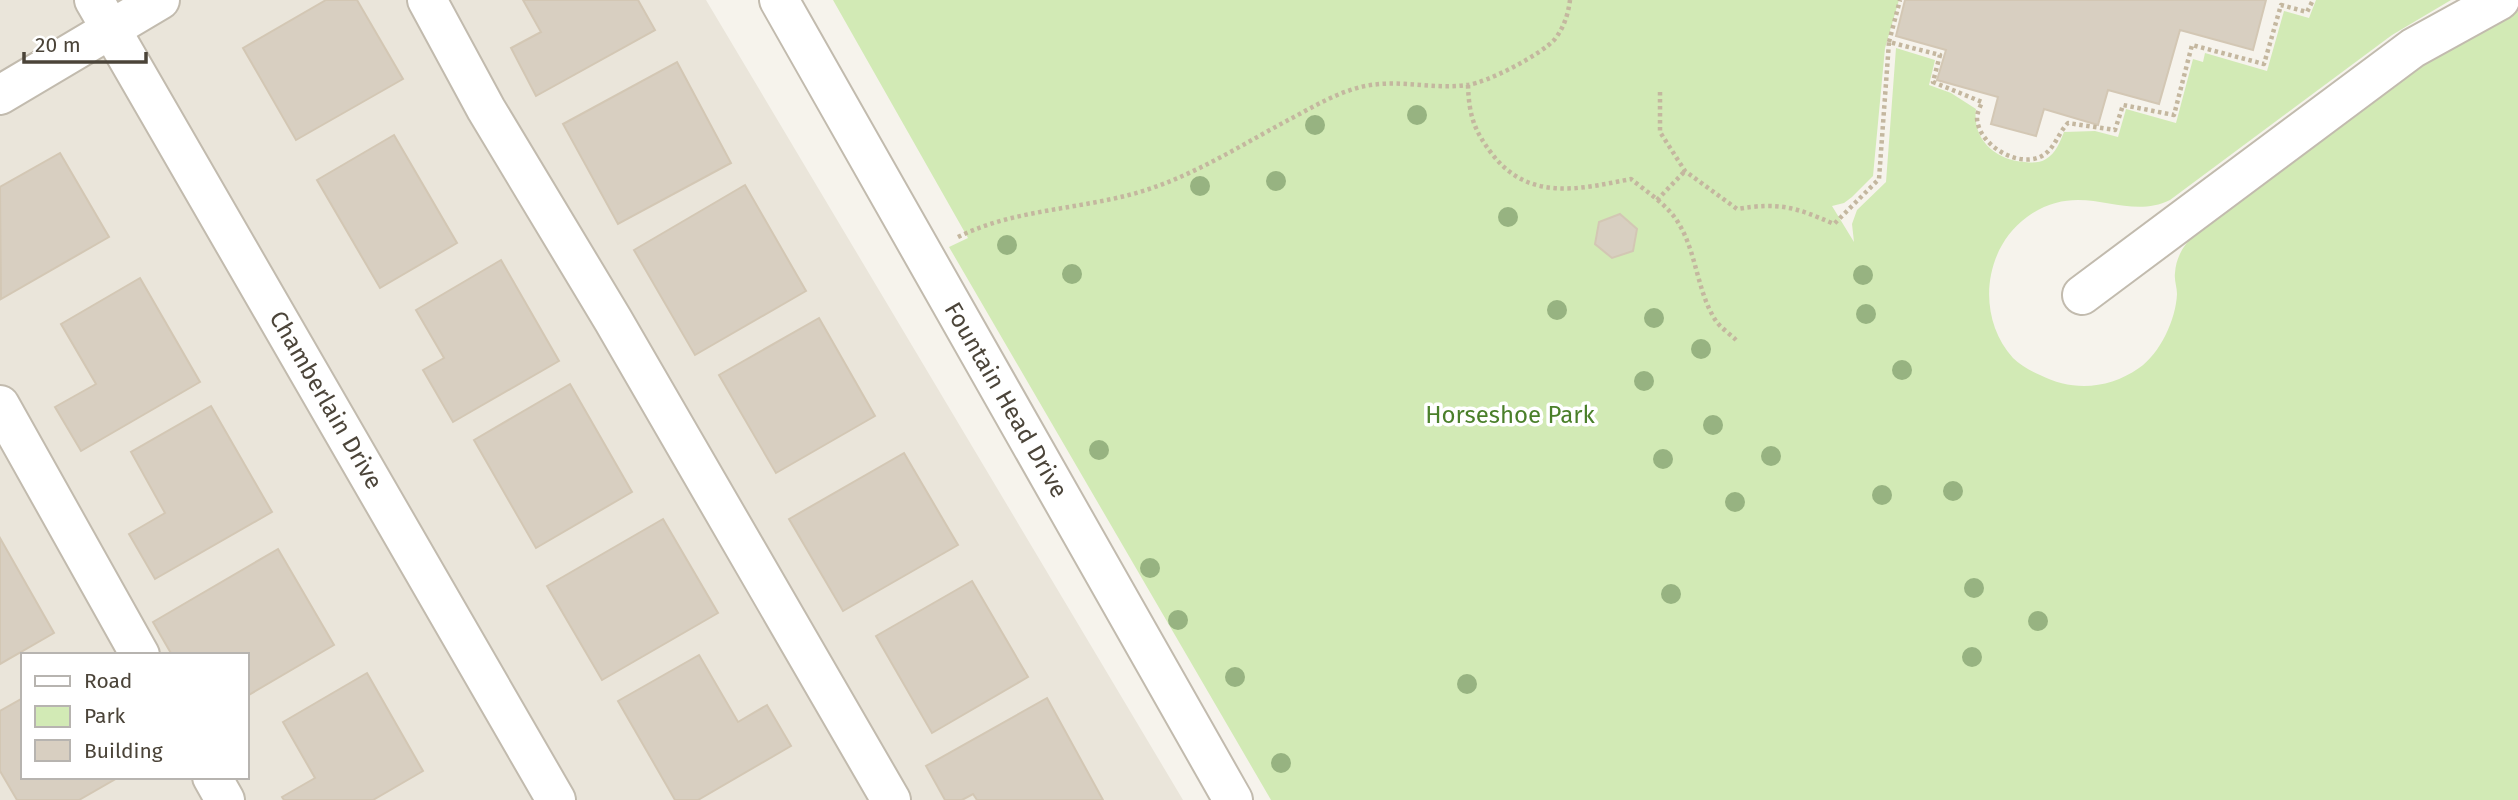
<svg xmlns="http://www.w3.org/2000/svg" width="2518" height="800" font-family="'Fira Sans',sans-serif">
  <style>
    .residential { fill: #eae5da; fill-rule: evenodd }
    .green { fill: #d2eab5 }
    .building { fill: #d8cfc1; stroke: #d3c7b4; stroke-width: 2 }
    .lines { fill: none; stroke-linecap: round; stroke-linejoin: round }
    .minor-casing { stroke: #c2bbae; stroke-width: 42 }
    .path { stroke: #c4b79f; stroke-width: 4.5; stroke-dasharray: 3.5 3.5; stroke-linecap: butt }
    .minor { stroke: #fff; stroke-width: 38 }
    .tree { fill: #97b381 }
    .labels { text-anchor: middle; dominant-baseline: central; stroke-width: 7; stroke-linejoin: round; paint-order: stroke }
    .street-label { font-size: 24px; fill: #4b4439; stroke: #fff }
    .park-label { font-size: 24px; fill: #4a7f2a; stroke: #fff }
  </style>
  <rect width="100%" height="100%" fill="#f6f3ec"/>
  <path class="residential" d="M 0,0 L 706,0 L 1183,800 L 0,800 ZM 23,655 L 247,655 L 247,777 L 23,777 Z"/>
  <path class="green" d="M 833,0 L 1899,0 L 1885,48 L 1873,176 L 1852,197 L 1844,203 L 1832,206 L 1854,242 L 1852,224 L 1857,210 L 1886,182 L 1896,48 L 1935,60 L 1929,85 L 1951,93 L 1976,109 C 1972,140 1996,160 2025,162 C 2032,163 2040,163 2046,159 C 2056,153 2060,142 2064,132 L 2095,131 L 2118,137 L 2126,109 L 2176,123 L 2193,59 L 2203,62 L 2205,53 L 2267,71 L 2284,11 L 2309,18 L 2316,0 L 2451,0 L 2392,35 L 2170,200 C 2123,223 2082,177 2027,217 C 1983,249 1976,317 2013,358 C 2020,365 2031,371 2040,375 C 2073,392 2109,389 2139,368 C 2160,354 2176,319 2177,294 C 2177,287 2174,280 2175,273 C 2176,256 2185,243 2197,232 L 2410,71 L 2518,11 L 2518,800 L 1271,800 L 949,247 L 968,238 Z"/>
  <g class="building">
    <polygon points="326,0 357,0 403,79 296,140 243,48"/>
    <polygon points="523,0 638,0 655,30 536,96 511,48 541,32"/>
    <polygon points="1905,0 2266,0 2253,50 2180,30 2159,104 2108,90 2098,125 2044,109 2036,136 1991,124 1998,97 1937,80 1946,50 1896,36"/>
    <polygon points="677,62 731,163 618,224 563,124"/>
    <polygon points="394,135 457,243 380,288 317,180"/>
    <polygon points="60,153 109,237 1,299 0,187"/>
    <polygon points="745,185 806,291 695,355 634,250"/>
    <polygon points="1620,214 1637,229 1633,251 1612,258 1595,244 1599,222"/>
    <polygon points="501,260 559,361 453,422 423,370 444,358 416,310"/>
    <polygon points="140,278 200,382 81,451 55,407 96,384 61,324"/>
    <polygon points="819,318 875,416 776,473 719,375"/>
    <polygon points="570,384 632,492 536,548 474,440"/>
    <polygon points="211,406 272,512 155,579 129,534 165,513 131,452"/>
    <polygon points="904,453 958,545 843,611 789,519"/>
    <polygon points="663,519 718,613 602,680 547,586"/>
    <polygon points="0,538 54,633 0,664"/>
    <polygon points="278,549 334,645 247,696 247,655 172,655 153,622"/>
    <polygon points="972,581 1028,677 932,733 876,636"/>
    <polygon points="699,655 738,722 767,705 791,746 698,800 675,800 618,701"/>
    <polygon points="367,673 423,771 373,800 284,800 282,797 315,778 283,722"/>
    <polygon points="23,698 23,777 119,777 79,800 17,800 0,771 0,711"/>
    <polygon points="1047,698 1103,800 977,800 973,794 962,800 945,800 926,766"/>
  </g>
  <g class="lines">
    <defs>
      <g id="minor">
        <polyline points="94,0 556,800"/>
        <polyline points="427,0 486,109 613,320 891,800"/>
        <polyline points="779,0 1233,800"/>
        <polyline points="0,95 160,0"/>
        <polyline points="2082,295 2413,48 2500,0"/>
        <polyline points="0,405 140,655"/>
        <polyline points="212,777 225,800"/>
      </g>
    </defs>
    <use href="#minor" class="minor-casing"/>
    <g class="path">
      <polyline points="1889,42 1900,0"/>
      <path d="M 1468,85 C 1469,116 1474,130 1492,154 C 1529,202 1580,189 1631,179 C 1647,192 1669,206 1679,224 C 1697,254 1697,292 1716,321 C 1721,328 1730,334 1736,340"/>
      <path d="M 1660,92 L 1660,132 L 1685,171 L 1737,209 C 1779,202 1795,207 1834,224 L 1879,179 L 1889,42 L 1940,55 L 1933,82 L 1982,102 C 1980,107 1977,113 1977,118 C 1978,146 2022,171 2045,154 C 2055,147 2059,132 2068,123 L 2115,130 L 2123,105 L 2174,115 L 2192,45 L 2264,64 L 2281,5 L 2307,12 L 2313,0"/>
      <polyline points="1657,200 1685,171"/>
      <path d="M 958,237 C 1018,207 1089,210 1152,188 C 1202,171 1248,141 1294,117 C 1316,105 1337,93 1361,87 C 1397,78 1432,90 1467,85 C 1487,83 1542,54 1555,39 C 1564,27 1568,15 1570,0"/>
    </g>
    <use href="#minor" class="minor"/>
  </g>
  <g class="tree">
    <circle cx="1417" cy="115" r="10"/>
    <circle cx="1315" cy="125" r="10"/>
    <circle cx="1276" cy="181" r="10"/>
    <circle cx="1200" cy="186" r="10"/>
    <circle cx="1508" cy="217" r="10"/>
    <circle cx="1007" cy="245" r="10"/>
    <circle cx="1072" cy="274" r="10"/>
    <circle cx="1863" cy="275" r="10"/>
    <circle cx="1557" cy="310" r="10"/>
    <circle cx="1866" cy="314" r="10"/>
    <circle cx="1654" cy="318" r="10"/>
    <circle cx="1701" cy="349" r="10"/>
    <circle cx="1902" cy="370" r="10"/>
    <circle cx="1644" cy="381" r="10"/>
    <circle cx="1713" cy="425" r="10"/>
    <circle cx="1099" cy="450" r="10"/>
    <circle cx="1771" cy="456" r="10"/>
    <circle cx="1663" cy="459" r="10"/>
    <circle cx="1953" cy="491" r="10"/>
    <circle cx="1882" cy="495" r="10"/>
    <circle cx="1735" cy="502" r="10"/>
    <circle cx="1150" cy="568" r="10"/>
    <circle cx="1974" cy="588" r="10"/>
    <circle cx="1671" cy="594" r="10"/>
    <circle cx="1178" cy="620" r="10"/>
    <circle cx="2038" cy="621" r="10"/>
    <circle cx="1972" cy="657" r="10"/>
    <circle cx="1235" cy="677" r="10"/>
    <circle cx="1467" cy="684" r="10"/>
    <circle cx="1281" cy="763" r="10"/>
  </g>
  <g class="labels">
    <g class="street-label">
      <text transform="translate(326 400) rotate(60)">Chamberlain Drive</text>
      <text transform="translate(1006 400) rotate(60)">Fountain Head Drive</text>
    </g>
    <g class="park-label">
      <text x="1510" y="415">Horseshoe Park</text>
    </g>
  </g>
  <rect x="21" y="653" width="228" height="126" fill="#ffffff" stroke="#b7b4b0" stroke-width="2"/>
  <rect x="35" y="676" width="35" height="10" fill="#ffffff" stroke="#b7b4b0" stroke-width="2"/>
  <text x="84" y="688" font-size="21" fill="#4b4439">Road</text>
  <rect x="35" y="706" width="35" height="21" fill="#d2eab5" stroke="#b7b4b0" stroke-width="2"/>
  <text x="84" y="723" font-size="21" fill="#4b4439">Park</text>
  <rect x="35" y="740" width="35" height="21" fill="#d8cfc1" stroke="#b7b4b0" stroke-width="2"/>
  <text x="84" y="758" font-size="21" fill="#4b4439">Building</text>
  <path d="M24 52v10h122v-10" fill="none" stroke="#4b4439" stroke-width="3.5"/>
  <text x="35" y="52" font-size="21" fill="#4b4439" stroke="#ffffff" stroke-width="5" paint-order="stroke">20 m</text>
</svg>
